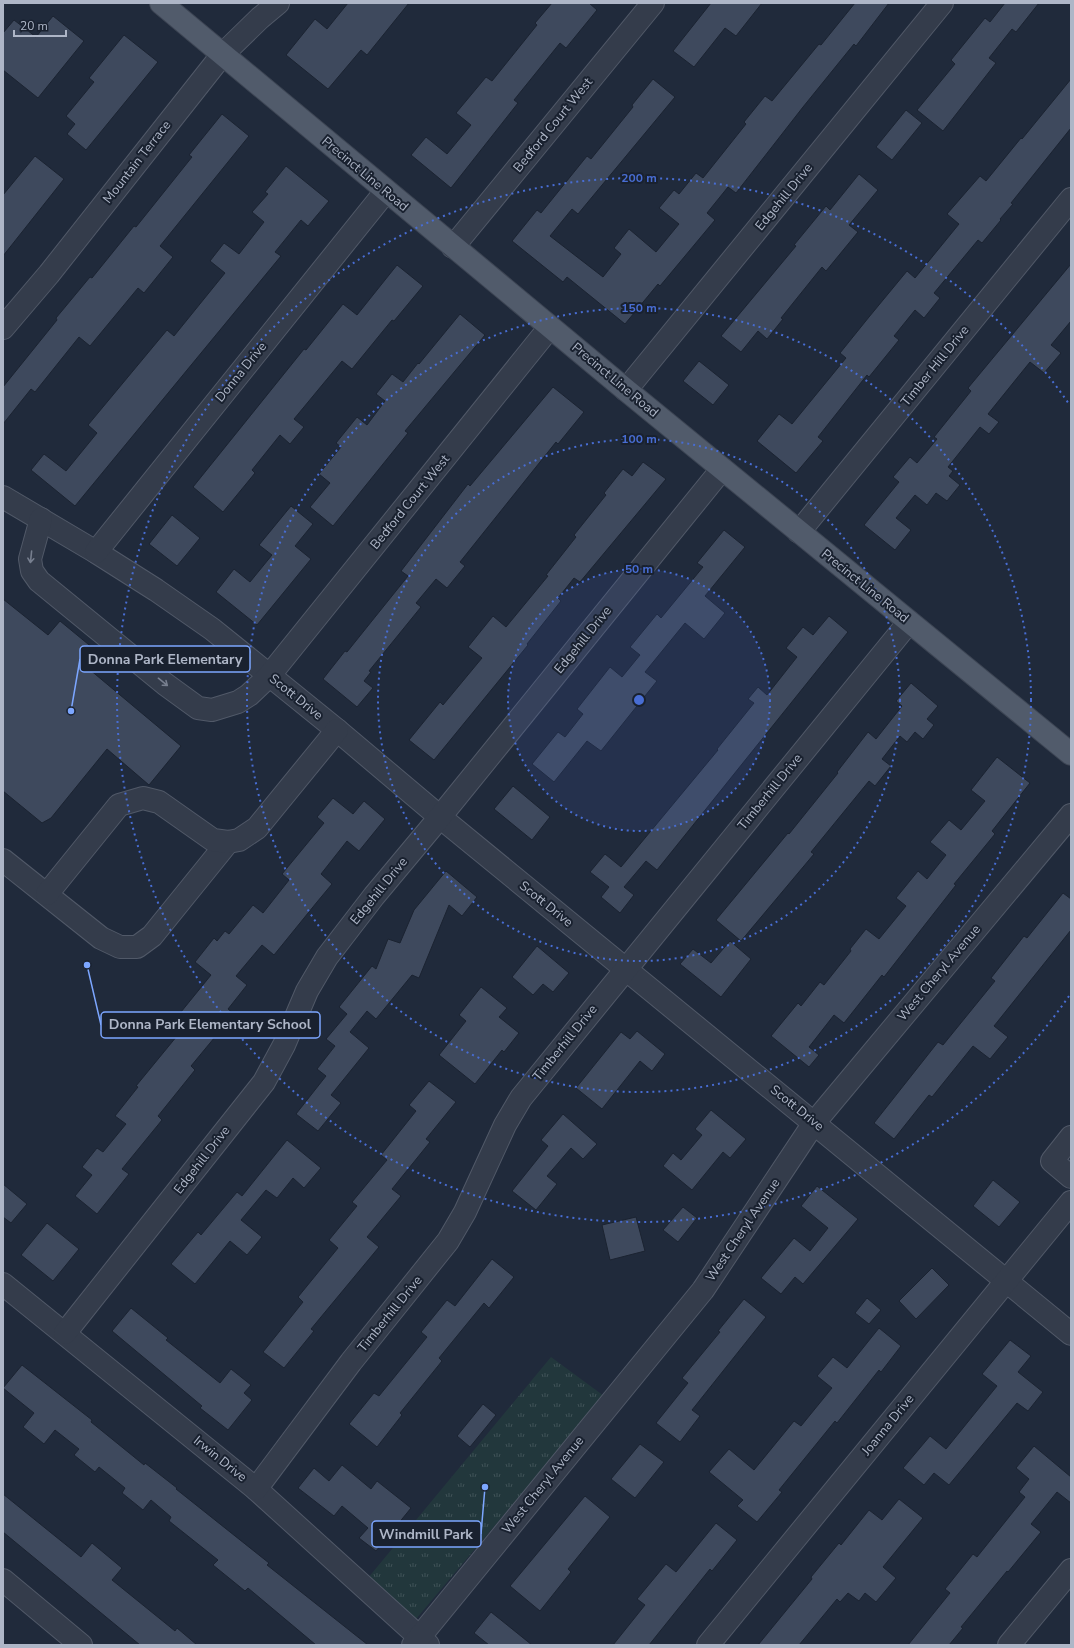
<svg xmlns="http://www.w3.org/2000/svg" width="1074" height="1648" font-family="'Nunito Sans',sans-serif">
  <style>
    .park { fill: url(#park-tufts) }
    .building { fill: #3e495d; stroke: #1b2331 }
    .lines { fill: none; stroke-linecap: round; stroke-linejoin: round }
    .minor-casing { stroke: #515968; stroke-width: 24 }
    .major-casing { stroke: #3d4554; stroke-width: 24 }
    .minor { stroke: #343c4b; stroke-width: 22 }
    .major { stroke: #515b6b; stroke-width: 22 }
    .oneway { stroke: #777f8f }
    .ring { fill: none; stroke: #486dd3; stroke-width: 2; stroke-dasharray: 2 4 }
    .labels { text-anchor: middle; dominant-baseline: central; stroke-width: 4; stroke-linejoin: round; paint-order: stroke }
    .street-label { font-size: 13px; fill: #aeb6c7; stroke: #19212f }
    .centre { fill: #486dd3; stroke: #19212f; stroke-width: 2 }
    .ring-label { font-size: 12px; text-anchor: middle; font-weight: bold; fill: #486dd3; stroke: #19212f; stroke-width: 4; stroke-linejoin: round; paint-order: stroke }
    .leader { fill: none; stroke: #7ca6ff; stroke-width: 1.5 }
    .callout-dot { fill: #7ca6ff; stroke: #19212f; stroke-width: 1.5 }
    .callout { fill: #19212f; stroke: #7ca6ff; stroke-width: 1.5 }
    .callout-label { font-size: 14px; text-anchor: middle; font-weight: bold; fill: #aeb6c7 }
  </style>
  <defs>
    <pattern id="park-tufts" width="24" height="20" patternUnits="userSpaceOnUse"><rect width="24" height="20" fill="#22373c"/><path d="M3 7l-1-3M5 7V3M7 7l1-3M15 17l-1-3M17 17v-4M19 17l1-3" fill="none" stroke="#405257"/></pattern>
  </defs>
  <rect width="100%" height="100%" fill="#202a3b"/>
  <polygon class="park" points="551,1357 604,1396 416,1619 368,1578"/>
  <g class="building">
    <polygon points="348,3 409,3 367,55 361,50 328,89 286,55 315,19 327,29"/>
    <polygon points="552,3 589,3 597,10 566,48 560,43 514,100 518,103 451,188 411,155 426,137 447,154 471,125 456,113 486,77 492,81 537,25 535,23"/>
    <polygon points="711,3 762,3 736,36 725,28 694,67 673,51"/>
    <polygon points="855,3 889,3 856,46 854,44 803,107 736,193 728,187 707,213 715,220 660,286 658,284 625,324 567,277 563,282 512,241 537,210 541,213 587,156 591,159 633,107 632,105 653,79 675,97 578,214 572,209 550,236 603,277 621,254 614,248 629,229 656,252 679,224 659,208 674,190 679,194 696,173 703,178 746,124 744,122 765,96 772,101 819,44 821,45"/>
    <polygon points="1005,3 1039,3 1016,32 1012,29 989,58 996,63 943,131 917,110 955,64 951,60 985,18 990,22"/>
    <polygon points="53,16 84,41 38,98 3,70 3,33 14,20 36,37"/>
    <polygon points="124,35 158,62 86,150 67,134 75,124 66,116 94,82 89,78"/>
    <polygon points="1071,79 1071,128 1011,203 1013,204 1000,219 1001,220 982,243 978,240 934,293 940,298 924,318 915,310 894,336 899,340 869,377 867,375 818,437 823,441 796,473 757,441 779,414 792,424 846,358 840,353 869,317 907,271 915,278 959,224 947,214 980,176 986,181 1021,138 1022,139"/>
    <polygon points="906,110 922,123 892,160 876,147"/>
    <polygon points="222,114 249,136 160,246 173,257 144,293 138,288 90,346 79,337 35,392 31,389 3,424 3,387 57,320 56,318 90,277 92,278 134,226 136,227 192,157 189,155"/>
    <polygon points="35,156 64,179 3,256 3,195"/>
    <polygon points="286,166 329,201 308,226 301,220 275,252 281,256 75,506 31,470 44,454 66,471 97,433 88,425 167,330 174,336 225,273 210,261 224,243 239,254 264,222 252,212 268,194 265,192"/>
    <polygon points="859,174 878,190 849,225 858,232 826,271 822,267 781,318 783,319 767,339 758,331 741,352 721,336 796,246 794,245 826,206 830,210"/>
    <polygon points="1071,264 1071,321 1051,345 1061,353 1044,373 1030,362 988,414 999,422 989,434 980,427 948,467 953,471 949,476 960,485 947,501 936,493 927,505 915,495 896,518 911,530 895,550 864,525 899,482 893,477 910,457 917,463 937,439 934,437 971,391 968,388"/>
    <polygon points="397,265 423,286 394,321 392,320 352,369 342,361 294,419 304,427 290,444 280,435 252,470 255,473 223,512 193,487 304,349 306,350 343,304 357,315"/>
    <polygon points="460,314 485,335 405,431 408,433 333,526 310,507 330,483 319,474 341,447 336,443 357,417 367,425 385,401 376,394 392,374 403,382 418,363 419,364"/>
    <polygon points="699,361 729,385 713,405 683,381"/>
    <polygon points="553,387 584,412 558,444 556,442 460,562 465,566 447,588 436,579 416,603 421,607 369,671 371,672 364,681 373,688 357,707 323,679 345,651 347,652 408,576 401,571 468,484 470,486"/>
    <polygon points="643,462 666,479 580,582 574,578 558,598 561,601 527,644 528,645 434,760 409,740 440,702 443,705 482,658 468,647 493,616 506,627 548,576 546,575 576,537 574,535 606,495 604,493 623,469 632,476"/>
    <polygon points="291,506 313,524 295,546 311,559 257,625 216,592 234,569 250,582 272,555 259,545"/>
    <polygon points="172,515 200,538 177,566 149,544"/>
    <polygon points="724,530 745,547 705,596 725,613 704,639 685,623 645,672 657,681 601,751 587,741 554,782 532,764 558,732 565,737 583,714 577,709 610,667 622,677 640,655 630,647 657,614 661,618 703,567 697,563"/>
    <polygon points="3,599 48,635 60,621 94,649 83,664 181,746 149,785 107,749 51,818 42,823 3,791"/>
    <polygon points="829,616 848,632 657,870 646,861 624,887 634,895 620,913 601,897 609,887 590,872 605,854 621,867 718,750 717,749 754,703 748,699 758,687 767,695 797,657 786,648 803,627 813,635"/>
    <polygon points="911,683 938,706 927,719 934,725 923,739 915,732 907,742 900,736 882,759 891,766 875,786 869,781 811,852 814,854 741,941 716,920 788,833 789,834 838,773 837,772 868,732 876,739 902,706 896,701"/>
    <polygon points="997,757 1030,783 992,831 995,834 954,884 956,885 884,977 882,975 844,1023 834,1015 809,1047 819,1055 809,1067 771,1036 798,1003 801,1006 820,982 824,985 851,951 850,949 866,929 879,939 906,906 896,898 918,871 927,879 946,855 930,842 949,820 961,830 985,801 971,790"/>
    <polygon points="513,786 550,817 532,840 494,809"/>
    <polygon points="333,798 353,814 364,801 385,819 359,851 347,841 321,874 332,884 317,902 274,955 262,945 236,976 247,985 228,1009 234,1014 191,1066 195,1070 158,1116 162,1120 122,1169 129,1174 97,1214 75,1196 92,1175 82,1167 97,1148 103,1152 126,1124 115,1116 138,1087 136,1086 177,1036 168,1028 211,975 195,962 214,938 217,941 225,931 229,934 253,905 263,913 289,880 282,874 324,823 317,817"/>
    <polygon points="446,871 477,897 462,916 449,905 419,978 412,975 376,1019 367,1011 350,1032 369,1048 331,1095 341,1103 318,1131 296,1114 326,1076 317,1069 335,1046 326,1039 347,1014 339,1007 372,966 376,969 388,939 400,943 414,910"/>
    <polygon points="1063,893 1071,899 1071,930 994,1026 1008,1037 990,1059 973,1046 932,1097 929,1095 894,1139 874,1123 938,1042 943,1045 995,981 991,978 1024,936 1027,938"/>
    <polygon points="730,941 751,959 721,997 680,964 693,949 711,963"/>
    <polygon points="537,946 569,973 553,992 543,984 533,995 512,977"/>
    <polygon points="481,987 507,1008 499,1017 519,1033 504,1052 502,1050 475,1084 439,1055 466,1021 459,1015"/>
    <polygon points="637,1031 665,1054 652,1071 640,1061 602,1109 576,1088 621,1032 630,1039"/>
    <polygon points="429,1081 456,1102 426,1139 430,1142 392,1189 401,1196 367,1237 379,1247 311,1329 314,1331 284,1368 263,1352 303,1302 298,1297 338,1248 329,1240 357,1206 352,1202 387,1160 381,1155 416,1111 409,1105"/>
    <polygon points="711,1110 746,1139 730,1158 723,1152 692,1190 663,1166 673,1153 681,1160 702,1135 695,1129"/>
    <polygon points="563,1114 597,1144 583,1159 571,1148 547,1176 557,1184 536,1210 512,1191 548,1146 541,1140"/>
    <polygon points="287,1140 321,1168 304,1188 293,1178 277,1198 266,1190 241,1220 262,1237 247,1255 230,1241 195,1284 171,1264 198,1232 201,1235 237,1192 242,1196"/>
    <polygon points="993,1180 1020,1202 999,1227 973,1206"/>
    <polygon points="3,1184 27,1204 11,1223 3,1217"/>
    <polygon points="817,1186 858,1219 803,1284 795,1277 781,1294 761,1278 794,1238 810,1251 828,1228 801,1206"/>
    <polygon points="683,1207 697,1218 678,1242 663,1230"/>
    <polygon points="636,1217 645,1251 610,1260 602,1225"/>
    <polygon points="47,1223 79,1249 53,1281 21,1255"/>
    <polygon points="492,1259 514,1277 489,1308 484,1303 439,1358 442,1361 400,1413 402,1415 377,1447 349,1424 374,1393 379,1396 427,1337 421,1332 447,1300 455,1306"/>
    <polygon points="932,1268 949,1285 916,1319 899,1301"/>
    <polygon points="867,1298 881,1310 869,1324 855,1313"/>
    <polygon points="744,1299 766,1317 692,1410 700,1416 680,1442 656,1423 688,1383 682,1378 720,1332 718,1331"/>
    <polygon points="131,1308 168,1338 166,1340 220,1383 231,1369 251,1385 244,1393 252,1400 228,1430 200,1408 202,1406 112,1331"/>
    <polygon points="879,1328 901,1346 881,1372 879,1370 837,1423 835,1421 779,1490 782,1492 757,1522 737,1506 743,1500 709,1472 729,1449 754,1470 794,1421 801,1426 832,1388 817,1376 833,1357 847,1368"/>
    <polygon points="1010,1340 1031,1356 1018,1372 1043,1392 1028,1411 1017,1403 949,1485 934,1473 924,1485 903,1468 930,1436 946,1449 997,1386 982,1374"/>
    <polygon points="22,1365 92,1420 91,1422 144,1465 145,1463 177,1488 176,1489 269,1563 267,1565 368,1645 316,1645 248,1588 245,1591 213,1565 218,1560 169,1521 171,1517 151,1500 143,1510 122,1493 125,1488 99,1467 95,1472 74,1455 79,1449 55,1430 44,1444 23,1427 34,1413 3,1388"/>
    <polygon points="483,1404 496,1415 470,1447 457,1436"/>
    <polygon points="640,1444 664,1462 635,1498 611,1479"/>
    <polygon points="1034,1446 1071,1477 1071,1503 1057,1492 1031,1524 1041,1532 1008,1572 1007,1571 961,1627 963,1628 949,1645 908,1645 950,1593 945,1589 973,1554 977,1557 1025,1497 1019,1492 1029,1479 1016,1468"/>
    <polygon points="342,1465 371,1489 377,1481 411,1508 376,1551 359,1538 368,1528 342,1506 334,1516 298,1488 314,1468 329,1481"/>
    <polygon points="3,1494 81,1557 92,1543 122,1568 112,1580 175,1631 177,1628 197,1645 140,1645 3,1532"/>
    <polygon points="585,1496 610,1517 568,1569 571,1572 540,1611 510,1586"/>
    <polygon points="899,1499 923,1518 883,1567 896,1578 876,1602 865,1593 859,1601 848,1593 840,1602 837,1599 799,1645 758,1645 812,1579 811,1577 839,1543 841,1545 869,1510 882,1520"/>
    <polygon points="716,1523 737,1540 712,1571 710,1569 649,1645 613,1645 645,1605 637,1599 666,1564 676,1572"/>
    <polygon points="491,1612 532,1645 489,1645 474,1633"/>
  </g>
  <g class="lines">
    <defs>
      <g id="minor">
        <polyline points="453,247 653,3"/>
        <polyline points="3,328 49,274 222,55 260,18 278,3"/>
        <polyline points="626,390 942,3"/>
        <polyline points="3,497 96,552 156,590 212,629 337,730 440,817 1071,1334"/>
        <polyline points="41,519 30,559 32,571 39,581 165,684 198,708 212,710 238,702 249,695 269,676 550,327"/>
        <polyline points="799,532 1071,199"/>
        <polyline points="96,552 386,191"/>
        <polyline points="3,860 101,938 120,947 137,947 152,936 228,842"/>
        <polyline points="47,894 119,805 143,798 159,802 213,840 228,842 239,840 257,828 337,730"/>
        <polyline points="1071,1137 1052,1161 1071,1177"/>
        <polyline points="3,1284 256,1489 428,1645"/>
        <polyline points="65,1333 264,1082 284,1045 307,991 327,957 374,896 440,817 722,469"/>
        <polyline points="256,1489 351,1362 448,1241 465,1212 505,1125 521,1098 909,622"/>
        <polyline points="3,1580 81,1645"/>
        <polyline points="413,1645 703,1290 814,1123 1071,815"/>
        <polyline points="708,1645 1071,1202"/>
        <polyline points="1009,1645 1071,1570"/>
      </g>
      <polyline id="major" points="161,3 626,390 1071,754"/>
    </defs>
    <use href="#minor" class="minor-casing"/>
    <use href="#major" class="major-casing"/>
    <use href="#minor" class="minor"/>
    <use href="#major" class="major"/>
  </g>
  <defs><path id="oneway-shaft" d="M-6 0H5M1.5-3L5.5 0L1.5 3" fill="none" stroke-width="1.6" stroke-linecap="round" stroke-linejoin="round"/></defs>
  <g class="oneway">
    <use href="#oneway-shaft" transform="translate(31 557) rotate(96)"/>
    <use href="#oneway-shaft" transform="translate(163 682) rotate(39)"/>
  </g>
  <circle cx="639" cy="700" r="131" fill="#486dd3" fill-opacity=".12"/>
  <g class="ring">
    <circle cx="639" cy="700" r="131"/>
    <circle cx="639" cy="700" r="261"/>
    <circle cx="639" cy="700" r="392"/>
    <path d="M1069 996A522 522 0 1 1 1069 404"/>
  </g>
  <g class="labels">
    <g class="street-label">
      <text transform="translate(553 125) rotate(-51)">Bedford Court West</text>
      <text transform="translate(137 162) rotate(-52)">Mountain Terrace</text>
      <text transform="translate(365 174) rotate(40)">Precinct Line Road</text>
      <text transform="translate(784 197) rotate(-51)">Edgehill Drive</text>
      <text transform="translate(935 366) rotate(-51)">Timber Hill Drive</text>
      <text transform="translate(241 372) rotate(-51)">Donna Drive</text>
      <text transform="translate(615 380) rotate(40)">Precinct Line Road</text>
      <text transform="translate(410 502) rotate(-51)">Bedford Court West</text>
      <text transform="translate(865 586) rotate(39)">Precinct Line Road</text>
      <text transform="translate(583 640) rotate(-51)">Edgehill Drive</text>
      <text transform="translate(296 697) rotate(39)">Scott Drive</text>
      <text transform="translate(770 792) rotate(-51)">Timberhill Drive</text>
      <text transform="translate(379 891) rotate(-51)">Edgehill Drive</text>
      <text transform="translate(546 904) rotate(39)">Scott Drive</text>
      <text transform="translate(939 973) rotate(-50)">West Cheryl Avenue</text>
      <text transform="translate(565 1043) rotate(-51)">Timberhill Drive</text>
      <text transform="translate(797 1108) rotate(39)">Scott Drive</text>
      <text transform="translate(202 1160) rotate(-52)">Edgehill Drive</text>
      <text transform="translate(743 1230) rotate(-56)">West Cheryl Avenue</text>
      <text transform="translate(390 1314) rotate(-51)">Timberhill Drive</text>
      <text transform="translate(888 1425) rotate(-51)">Joanna Drive</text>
      <text transform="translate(220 1459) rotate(39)">Irwin Drive</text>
      <text transform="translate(543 1485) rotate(-51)">West Cheryl Avenue</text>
    </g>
  </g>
  <circle cx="639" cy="700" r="6" class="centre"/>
  <g class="ring-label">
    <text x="639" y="182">200 m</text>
    <text x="639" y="312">150 m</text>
    <text x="639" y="443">100 m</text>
    <text x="639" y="573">50 m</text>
  </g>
  <path class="leader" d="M71 711L80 659M87 965L101 1025M485 1487L481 1534"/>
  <g class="callout-dot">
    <circle cx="71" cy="711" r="4"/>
    <circle cx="87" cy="965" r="4"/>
    <circle cx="485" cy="1487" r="4"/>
  </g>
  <g class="callout">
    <rect x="80" y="646" width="170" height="26" rx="4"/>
    <rect x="101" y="1012" width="219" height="26" rx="4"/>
    <rect x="372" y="1521" width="109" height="26" rx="4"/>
  </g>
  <g class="callout-label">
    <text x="165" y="664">Donna Park Elementary</text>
    <text x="210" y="1029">Donna Park Elementary School</text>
    <text x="426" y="1539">Windmill Park</text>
  </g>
  <rect width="1074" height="1648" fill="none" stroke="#aeb6c7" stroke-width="8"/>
  <path d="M14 30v6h52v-6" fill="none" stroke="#aeb6c7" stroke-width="2"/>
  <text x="20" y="30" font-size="12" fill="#aeb6c7" stroke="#19212f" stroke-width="3" paint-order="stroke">20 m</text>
</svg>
